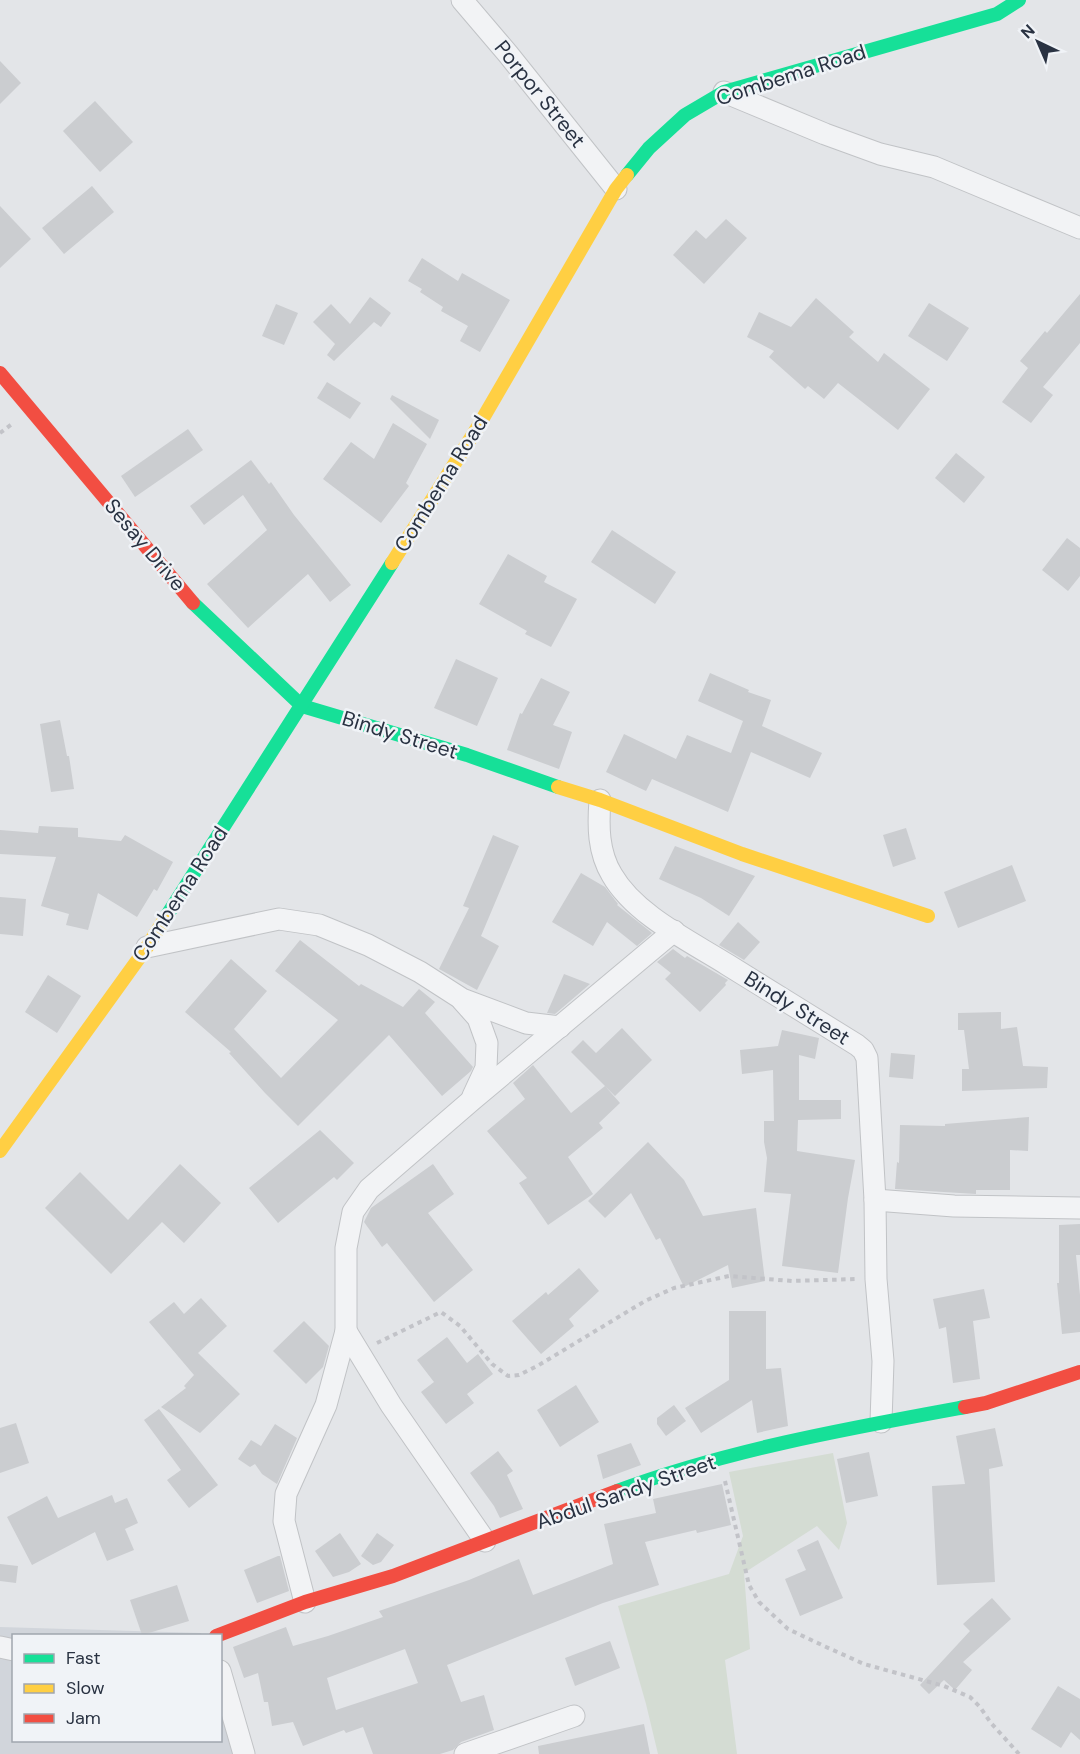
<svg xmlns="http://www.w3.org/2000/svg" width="1080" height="1754" font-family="'DM Sans',sans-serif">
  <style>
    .built { fill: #d1d5db }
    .green { fill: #d4dcd3 }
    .building { fill: #cbcdd0; fill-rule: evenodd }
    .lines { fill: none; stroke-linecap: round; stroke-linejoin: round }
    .street-casing { stroke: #c1c3c6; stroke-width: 23 }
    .path { stroke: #c2c3c8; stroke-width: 4; stroke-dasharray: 4.5 4.5; stroke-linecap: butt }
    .street { stroke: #f2f3f5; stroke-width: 21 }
    .fast { stroke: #16e098; stroke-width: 14 }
    .slow { stroke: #ffcf43; stroke-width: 14 }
    .jam { stroke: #f24e42; stroke-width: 14 }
    .labels { text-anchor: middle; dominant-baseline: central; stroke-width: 5; stroke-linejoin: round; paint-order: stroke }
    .street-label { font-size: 21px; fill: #293242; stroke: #f0f3f7 }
  </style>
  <rect width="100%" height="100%" fill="#e3e5e8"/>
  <polygon class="built" points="0,1627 201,1633 202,1635 14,1636 14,1740 220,1740 221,1686 246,1754 0,1754"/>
  <polygon class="green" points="833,1453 847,1523 839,1550 817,1526 744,1573 750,1649 725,1660 737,1754 658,1754 646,1704 618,1606 729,1574 743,1536 729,1472"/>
  <g class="building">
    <polygon points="0,61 21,83 0,104"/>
    <polygon points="95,101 133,142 100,172 63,131"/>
    <polygon points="92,186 114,212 64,254 42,228"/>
    <polygon points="0,206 31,239 0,268"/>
    <polygon points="726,219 747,238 704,284 673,255 696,230 706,239"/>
    <polygon points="422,258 458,281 462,273 510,300 480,352 460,341 468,326 441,311 443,307 420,292 422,289 408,281"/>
    <polygon points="1080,294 1080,343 1043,387 1053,395 1031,423 1002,402 1028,368 1020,361 1045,331 1047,333"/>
    <polygon points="370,297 391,313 381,327 374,322 334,361 327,355 335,344 313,322 331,304 350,324"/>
    <polygon points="816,298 854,332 849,337 878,362 884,353 930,389 898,430 838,383 824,399 808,386 805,389 769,357 774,351 747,337 759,312 791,327"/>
    <polygon points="929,303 969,328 947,361 908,336"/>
    <polygon points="276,304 298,313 284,345 262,336"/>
    <polygon points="327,382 361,403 350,419 317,398"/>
    <polygon points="392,395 439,420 430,439 390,399"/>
    <polygon points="393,423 427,444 406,483 409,486 381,523 323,479 351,442 374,459"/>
    <polygon points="188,429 203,450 135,497 121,476"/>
    <polygon points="956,453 985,477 964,503 935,478"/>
    <polygon points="251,460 269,484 271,482 294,515 351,585 330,602 308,574 248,628 207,584 267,530 243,495 204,525 190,506"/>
    <polygon points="612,530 676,572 655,604 591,562"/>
    <polygon points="1067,538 1080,548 1080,576 1068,591 1042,570"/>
    <polygon points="508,554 547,576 544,582 577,599 551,647 525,634 527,631 479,604"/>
    <polygon points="456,659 498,678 477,726 434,708"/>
    <polygon points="710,673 749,690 748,692 771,700 762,726 822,753 810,778 751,752 728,812 652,779 646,791 606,772 624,734 676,759 687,735 731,753 743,721 698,701"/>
    <polygon points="541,678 570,692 553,725 572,732 559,769 507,750 520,713 522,714"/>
    <polygon points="60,720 67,756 69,756 74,789 51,792 40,724"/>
    <polygon points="39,826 78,828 78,837 121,841 125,835 173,862 157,891 154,889 137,917 98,893 88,930 66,925 69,914 41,906 56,857 0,854 0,830 38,833"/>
    <polygon points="906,828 916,859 893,867 883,835"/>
    <polygon points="493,835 519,846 481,936 499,946 477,990 439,969 469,908 463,906"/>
    <polygon points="675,846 755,876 729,916 701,898 659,879"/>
    <polygon points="1012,865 1026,901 958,928 944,892"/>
    <polygon points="581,873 605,887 618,904 617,905 652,933 637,946 607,922 593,946 552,922"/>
    <polygon points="0,897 26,899 23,936 0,934"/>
    <polygon points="738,922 760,942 744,960 719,945"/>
    <polygon points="300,940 359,986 361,984 403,1007 419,989 435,1002 425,1013 473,1067 471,1071 442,1096 389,1035 298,1126 265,1093 229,1053 231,1052 185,1012 231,959 267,991 234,1029 281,1078 338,1020 275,971"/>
    <polygon points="673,949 685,958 687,956 728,980 725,983 726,985 700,1012 665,979 671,973 657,962"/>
    <polygon points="564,974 590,984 555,1014 547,1013"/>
    <polygon points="48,975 81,996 57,1033 25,1012"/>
    <polygon points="1001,1012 1001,1029 1017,1027 1023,1066 1048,1067 1047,1088 962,1091 962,1069 969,1069 964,1030 958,1030 958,1013"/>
    <polygon points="622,1028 652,1060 615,1096 605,1086 620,1103 599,1123 603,1128 568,1157 593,1194 548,1225 519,1183 527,1178 487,1131 525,1099 513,1083 533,1065 571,1113 605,1086 571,1052 583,1040 596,1053"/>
    <polygon points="782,1030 819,1038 815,1059 799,1055 799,1100 841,1100 841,1119 798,1120 797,1151 855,1160 848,1198 838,1273 782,1266 791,1194 764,1192 767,1158 764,1142 764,1121 774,1121 773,1070 742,1074 740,1050 778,1046"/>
    <polygon points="891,1053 915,1055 913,1079 889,1077"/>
    <polygon points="1029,1117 1028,1151 1010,1150 1010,1190 976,1190 976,1194 895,1189 897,1162 899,1163 900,1125 945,1126 945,1124"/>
    <polygon points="320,1130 354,1163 337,1180 334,1177 278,1223 249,1188"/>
    <polygon points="648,1142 684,1180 703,1216 756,1208 765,1281 732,1288 728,1265 684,1287 660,1238 656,1240 631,1193 605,1218 588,1201"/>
    <polygon points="180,1164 221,1203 184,1243 162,1222 111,1274 45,1208 80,1172 128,1220"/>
    <polygon points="433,1164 454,1194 428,1213 473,1270 434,1302 387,1243 382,1247 364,1222 371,1208"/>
    <polygon points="1080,1224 1080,1255 1076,1255 1080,1295 1080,1332 1062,1334 1057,1283 1059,1283 1059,1225"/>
    <polygon points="579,1268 599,1291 569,1319 574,1326 541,1354 512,1321 546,1292 548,1295"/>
    <polygon points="984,1289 990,1318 973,1321 980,1379 953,1383 946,1327 939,1329 933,1299"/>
    <polygon points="201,1298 227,1326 198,1353 240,1394 200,1433 161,1407 186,1388 184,1386 194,1375 149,1322 174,1302 184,1314"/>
    <polygon points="729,1311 766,1311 766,1369 781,1368 788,1426 757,1433 752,1400 701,1433 685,1408 729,1380"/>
    <polygon points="304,1321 329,1346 323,1367 306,1384 273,1351"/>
    <polygon points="447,1337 467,1363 478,1354 493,1374 467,1394 474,1403 446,1424 421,1392 434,1382 417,1360"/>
    <polygon points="576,1385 599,1422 560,1447 537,1410"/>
    <polygon points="674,1405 686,1421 666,1436 657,1424 657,1418"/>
    <polygon points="159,1409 218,1485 189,1508 167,1480 181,1470 144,1420"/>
    <polygon points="16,1423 29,1463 0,1473 0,1428"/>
    <polygon points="275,1424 297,1438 277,1484 262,1474 255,1464 250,1467 238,1459 251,1440 261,1446"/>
    <polygon points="995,1428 1003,1466 989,1469 995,1582 937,1585 932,1486 965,1484 956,1436"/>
    <polygon points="631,1443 641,1465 603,1479 597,1455"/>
    <polygon points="498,1451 513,1471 507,1475 523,1509 500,1518 494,1506 470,1473"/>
    <polygon points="869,1452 878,1496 846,1503 837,1459"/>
    <path d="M 722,1484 L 731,1525 L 697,1533 L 696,1530 L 645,1542 L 659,1585 L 603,1603 L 447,1665 L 461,1702 L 484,1695 L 494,1730 L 461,1742 L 453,1750 L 440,1754 L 373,1754 L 363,1727 L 346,1733 L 344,1730 L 303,1746 L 293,1722 L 272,1726 L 268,1702 L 264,1702 L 258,1673 L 244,1678 L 233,1647 L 286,1627 L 293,1646 L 328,1636 L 383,1617 L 379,1611 L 469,1580 L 519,1559 L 533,1595 L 613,1564 L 604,1524 L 656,1513 L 653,1499 ZM 405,1649 L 418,1683 L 336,1710 L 327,1678 Z"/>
    <polygon points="112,1495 115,1503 127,1498 138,1523 125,1529 134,1550 107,1561 95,1532 32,1565 7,1517 47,1496 58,1518"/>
    <polygon points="340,1533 361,1564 349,1572 333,1577 315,1551"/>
    <polygon points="377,1533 394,1545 381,1562 373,1565 361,1556"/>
    <polygon points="818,1540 843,1598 800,1616 785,1579 806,1570 797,1550"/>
    <polygon points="278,1556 280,1556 289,1591 257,1603 244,1570"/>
    <polygon points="0,1564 18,1566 16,1583 0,1581"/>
    <polygon points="177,1585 189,1621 142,1635 130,1600"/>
    <polygon points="992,1598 1011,1619 963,1662 972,1670 955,1690 944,1680 929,1694 920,1685 970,1631 963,1624"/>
    <polygon points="610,1641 620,1668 575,1686 565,1658"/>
    <polygon points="1058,1686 1080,1699 1080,1740 1071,1732 1061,1748 1031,1729"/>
    <polygon points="644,1724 650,1754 539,1754 538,1746"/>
  </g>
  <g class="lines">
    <defs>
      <g id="street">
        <polyline points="462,0 508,54 616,189"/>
        <polyline points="724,92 825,134 880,154 934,167 1080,228"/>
        <path d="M 600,800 C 598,826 598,852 612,875 C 635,915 690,941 728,965 C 771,992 814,1018 857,1045 L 863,1050 L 867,1058 L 875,1200 L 876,1279 L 883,1361 L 881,1422"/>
        <polyline points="147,947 279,919 319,925 368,945 420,972 462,999 526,1023 560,1027"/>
        <polyline points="462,1000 478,1018 487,1043 486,1068 473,1096"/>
        <polyline points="875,1200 954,1206 1080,1208"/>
        <polyline points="346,1331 391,1405 485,1541"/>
        <polyline points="305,1602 284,1521 286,1494 326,1405 346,1331 346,1248 353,1212 369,1189 472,1100 674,931"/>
        <polyline points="0,1647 14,1650"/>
        <polyline points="220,1671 244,1754"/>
        <polyline points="465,1754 574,1716"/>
      </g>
    </defs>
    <use href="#street" class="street-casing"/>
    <g class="path">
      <polyline points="0,433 12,424"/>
      <polyline points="377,1343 441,1312 460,1326 492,1364 508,1376 519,1375 539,1365 645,1301 674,1288 729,1276 792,1281 857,1279"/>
      <polyline points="725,1481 749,1585 759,1602 788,1629 824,1646 864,1664 944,1686 970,1697 980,1707 991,1723 1019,1754"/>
    </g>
    <use href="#street" class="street"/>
    <g class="fast">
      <polyline points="627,175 649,148 685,115 724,92 997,14 1019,0"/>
      <polyline points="193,603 302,706 467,755 558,787"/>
      <polyline points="164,920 392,563"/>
      <path d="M 617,1491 C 727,1450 850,1428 965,1407"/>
    </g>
    <g class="slow">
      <polyline points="392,563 479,425 616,189 627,175"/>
      <polyline points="558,787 600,800 742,854 928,916"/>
      <polyline points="0,1151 147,947 164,920"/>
    </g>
    <g class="jam">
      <polyline points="0,373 193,603"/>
      <polyline points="965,1407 986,1403 1080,1372"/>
      <polyline points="216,1636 305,1602 393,1576 617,1491"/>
    </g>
  </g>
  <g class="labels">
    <g class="street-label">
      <text transform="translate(791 75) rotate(-18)">Combema Road</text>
      <text transform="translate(540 94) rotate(51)">Porpor Street</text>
      <text transform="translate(441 484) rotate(-58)">Combema Road</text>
      <text transform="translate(145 545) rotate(50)">Sesay Drive</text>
      <text transform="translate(400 735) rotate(17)">Bindy Street</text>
      <text transform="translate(180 894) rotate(-57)">Combema Road</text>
      <text transform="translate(797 1008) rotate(32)">Bindy Street</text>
      <text transform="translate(626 1492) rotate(-19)">Abdul Sandy Street</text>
    </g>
  </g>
  <rect x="12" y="1634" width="210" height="108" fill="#f0f3f7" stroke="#a0a6af" stroke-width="1.5"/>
  <rect x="24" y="1654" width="30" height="9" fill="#16e098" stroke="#a0a6af" stroke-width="1.5"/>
  <text x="66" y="1664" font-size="18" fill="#293242">Fast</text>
  <rect x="24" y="1684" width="30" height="9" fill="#ffcf43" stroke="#a0a6af" stroke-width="1.5"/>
  <text x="66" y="1694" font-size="18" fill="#293242">Slow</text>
  <rect x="24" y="1714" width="30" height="9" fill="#f24e42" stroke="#a0a6af" stroke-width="1.5"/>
  <text x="66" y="1724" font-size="18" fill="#293242">Jam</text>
  <g transform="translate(1038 42) rotate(316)" stroke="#f0f3f7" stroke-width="4.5" paint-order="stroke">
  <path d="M0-4.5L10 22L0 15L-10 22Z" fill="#293242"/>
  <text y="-9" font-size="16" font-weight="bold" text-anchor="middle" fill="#293242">N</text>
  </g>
</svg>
